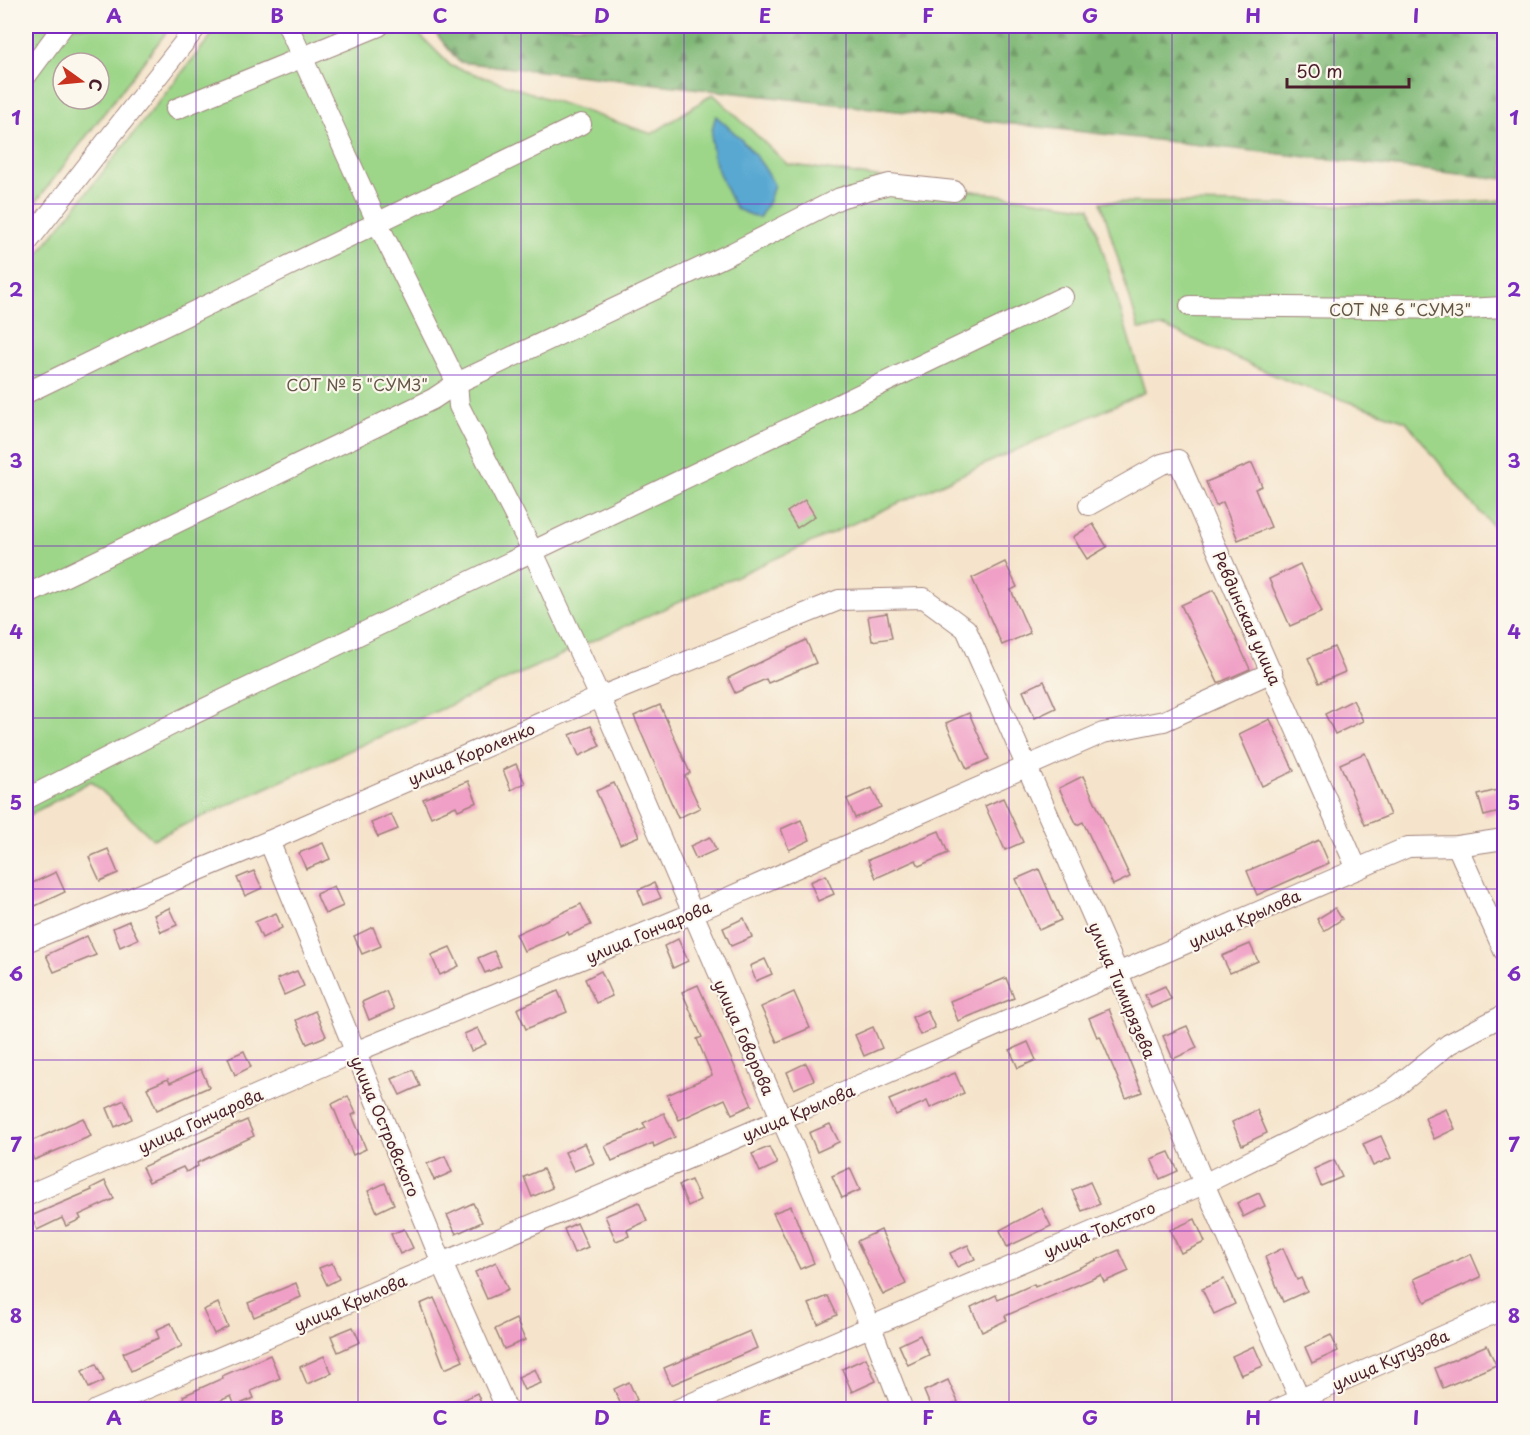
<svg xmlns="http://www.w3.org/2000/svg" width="1530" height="1435" font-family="'Playpen Sans',sans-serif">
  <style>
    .forest { fill: url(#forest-firs); stroke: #646b50; stroke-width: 1.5 }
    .garden { fill: #9dd689; stroke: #747a5a; stroke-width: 1.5; fill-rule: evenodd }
    .water { fill: #58a8d2; stroke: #51647e; stroke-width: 1.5 }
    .building { fill: #f0a0c6 }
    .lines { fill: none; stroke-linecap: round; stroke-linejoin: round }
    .minor-casing { stroke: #a0827b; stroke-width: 22 }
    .minor { stroke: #fff; stroke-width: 20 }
    .grid { fill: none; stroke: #7b2cbf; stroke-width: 1.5; stroke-opacity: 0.55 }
    .labels { text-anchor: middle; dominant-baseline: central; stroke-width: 4.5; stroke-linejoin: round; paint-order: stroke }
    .park-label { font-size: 16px; fill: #635647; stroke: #fbf7ec }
    .street-label { font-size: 16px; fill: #4a1f2b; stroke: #fbf7ec }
    .neatline { fill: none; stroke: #7b2cbf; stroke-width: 2 }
    .grid-label { font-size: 20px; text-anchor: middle; font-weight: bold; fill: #7b2cbf }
  </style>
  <defs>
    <pattern id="forest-firs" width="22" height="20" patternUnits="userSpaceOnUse" patternTransform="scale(1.5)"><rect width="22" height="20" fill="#7eb775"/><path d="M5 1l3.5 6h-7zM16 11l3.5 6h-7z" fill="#699460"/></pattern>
  </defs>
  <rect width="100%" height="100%" fill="#fbf7ec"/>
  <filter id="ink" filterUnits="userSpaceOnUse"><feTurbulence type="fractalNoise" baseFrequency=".0167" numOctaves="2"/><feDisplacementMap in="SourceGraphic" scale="12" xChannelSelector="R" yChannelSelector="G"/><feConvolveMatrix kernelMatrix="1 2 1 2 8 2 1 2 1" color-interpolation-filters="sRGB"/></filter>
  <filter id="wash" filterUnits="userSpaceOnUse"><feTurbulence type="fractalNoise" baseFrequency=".008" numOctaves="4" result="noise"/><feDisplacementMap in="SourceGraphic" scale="24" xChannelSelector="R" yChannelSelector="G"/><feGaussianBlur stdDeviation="1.35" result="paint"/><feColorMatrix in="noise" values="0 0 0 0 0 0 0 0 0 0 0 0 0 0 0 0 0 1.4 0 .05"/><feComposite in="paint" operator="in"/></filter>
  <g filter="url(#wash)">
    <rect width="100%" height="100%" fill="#f5e4cb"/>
    <polygon class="forest" points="430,26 1504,26 1504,179 459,62"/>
    <g class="garden">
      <path d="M 26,26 L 171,26 L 26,215 ZM 63,63 L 99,63 L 99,99 L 63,99 Z"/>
      <polygon points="219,26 411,26 451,66 652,134 713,94 787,164 1090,208 1145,392 153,839 91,781 26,817 26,269"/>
      <polygon points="1504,200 1504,538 1468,499 1406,421 1290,382 1165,327 1139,329 1101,202 1401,206"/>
    </g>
    <path class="water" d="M 716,116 C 739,136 761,157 774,185 L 769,201 L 759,218 L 736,209 C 721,180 703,148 716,116 Z"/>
    <g id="blocks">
      <g class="building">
        <polygon points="1252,463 1262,486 1255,489 1271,527 1238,540 1223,502 1216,506 1206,482"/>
        <polygon points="805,500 815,516 797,528 787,512"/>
        <polygon points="1093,524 1107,547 1087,559 1073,537"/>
        <polygon points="1005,562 1017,587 1011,590 1030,633 1002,645 972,578"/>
        <polygon points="1300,564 1322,612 1290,626 1269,579"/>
        <polygon points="1214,590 1250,669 1218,683 1181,605"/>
        <polygon points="887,613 892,638 872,641 868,616"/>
        <polygon points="806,640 816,663 768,683 766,679 735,693 728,678"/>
        <polygon points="1334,647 1345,672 1319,683 1308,658"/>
        <polygon points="1044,681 1056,708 1035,718 1023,691"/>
        <polygon points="1353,700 1363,721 1335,734 1325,714"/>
        <polygon points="660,705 690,773 685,776 700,808 678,818 634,716"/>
        <polygon points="969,713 989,759 967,769 946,723"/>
        <polygon points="1270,719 1294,771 1262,786 1239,734"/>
        <polygon points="591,726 600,746 579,756 570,735"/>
        <polygon points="1365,753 1390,815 1365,825 1340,764"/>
        <polygon points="516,764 525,783 511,790 503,770"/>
        <polygon points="1083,776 1130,877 1113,885 1083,822 1077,825 1059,788"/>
        <polygon points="468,781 477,802 458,810 456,806 431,817 423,799"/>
        <polygon points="614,783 639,836 620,844 596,791"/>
        <polygon points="872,788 881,807 855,818 847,799"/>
        <polygon points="1501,789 1504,811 1484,816 1478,795"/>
        <polygon points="1003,798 1023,842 1005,850 985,806"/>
        <polygon points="391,814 398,829 378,837 371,823"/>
        <polygon points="801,820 810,840 789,850 781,829"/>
        <polygon points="939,831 948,853 919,866 916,860 876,878 868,860"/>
        <polygon points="710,837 716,850 696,859 690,846"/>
        <polygon points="1319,840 1329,863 1257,895 1247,871"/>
        <polygon points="323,843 330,859 306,869 299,853"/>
        <polygon points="108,849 118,873 100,881 89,857"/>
        <polygon points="1039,869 1061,920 1039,930 1016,879"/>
        <polygon points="254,871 262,888 245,896 237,878"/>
        <polygon points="56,872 65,892 29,909 26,901 26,886"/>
        <polygon points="826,875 834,894 818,901 810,882"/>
        <polygon points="654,883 661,898 644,905 638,890"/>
        <polygon points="334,886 343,906 325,914 316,894"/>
        <polygon points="581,904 591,925 569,935 568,932 524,951 516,934"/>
        <polygon points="169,908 177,925 161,932 154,915"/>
        <polygon points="1335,908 1342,919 1324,931 1317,919"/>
        <polygon points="276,913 282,928 262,938 255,922"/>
        <polygon points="744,918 752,937 731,946 723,928"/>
        <polygon points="129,921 138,939 120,947 113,928"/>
        <polygon points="373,927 381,946 362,954 354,936"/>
        <polygon points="87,936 96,955 54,972 46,955"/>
        <polygon points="678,939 688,961 673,968 664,946"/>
        <polygon points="1250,944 1258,961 1230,973 1222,956"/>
        <polygon points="450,947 459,966 440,975 431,955"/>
        <polygon points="494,951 501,966 485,973 478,958"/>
        <polygon points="765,959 772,974 756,981 750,966"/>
        <polygon points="297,971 304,986 284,995 277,979"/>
        <polygon points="601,971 612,996 596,1003 585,979"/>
        <polygon points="1006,978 1014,998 958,1021 950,1001"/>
        <polygon points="698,985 752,1105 732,1114 725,1099 679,1120 667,1095 712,1075 697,1039 702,1037 682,992"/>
        <polygon points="1165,986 1171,999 1151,1008 1145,995"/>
        <polygon points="386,991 394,1009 369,1020 362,1002"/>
        <polygon points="558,991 567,1012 526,1029 517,1009"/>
        <polygon points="794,992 810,1028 777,1042 761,1007"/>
        <polygon points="1109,1009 1142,1092 1126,1098 1100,1036 1097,1037 1089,1018"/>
        <polygon points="927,1010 935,1028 920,1035 912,1017"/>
        <polygon points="315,1011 326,1036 307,1044 296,1020"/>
        <polygon points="1187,1026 1197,1048 1173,1059 1163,1036"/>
        <polygon points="873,1027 882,1048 864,1056 855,1035"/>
        <polygon points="478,1028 486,1044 471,1051 464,1034"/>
        <polygon points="1028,1042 1036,1060 1018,1068 1010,1050"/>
        <polygon points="244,1051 251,1067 235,1075 228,1058"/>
        <polygon points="806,1063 814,1080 794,1089 787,1072"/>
        <polygon points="201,1069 209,1087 157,1110 147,1088 168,1079 170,1083"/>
        <polygon points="413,1070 420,1086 400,1095 392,1079"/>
        <polygon points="955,1073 964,1093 930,1108 927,1101 896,1115 889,1100"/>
        <polygon points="348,1096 356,1113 352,1115 366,1149 353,1155 332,1104"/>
        <polygon points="124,1100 132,1119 115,1127 107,1108"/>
        <polygon points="1446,1109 1455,1129 1434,1139 1425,1118"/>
        <polygon points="1257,1110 1267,1133 1242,1145 1232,1122"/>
        <polygon points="664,1113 675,1137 654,1147 653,1143 612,1161 605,1146 646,1128 643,1123"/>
        <polygon points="83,1118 91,1136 34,1160 27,1143"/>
        <polygon points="247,1120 254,1136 197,1163 198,1166 186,1172 183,1167 149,1182 142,1167"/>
        <polygon points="830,1124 839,1142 817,1152 809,1133"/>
        <polygon points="1381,1136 1391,1158 1373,1166 1363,1144"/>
        <polygon points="585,1143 594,1163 574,1171 565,1152"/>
        <polygon points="769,1147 777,1164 760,1172 752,1154"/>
        <polygon points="1169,1152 1178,1171 1160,1179 1151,1159"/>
        <polygon points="445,1156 452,1172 434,1180 427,1164"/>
        <polygon points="1334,1160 1342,1177 1321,1186 1314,1169"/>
        <polygon points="850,1168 860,1190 842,1198 832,1176"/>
        <polygon points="543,1169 552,1188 532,1197 524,1177"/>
        <polygon points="691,1180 700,1200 688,1206 679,1185"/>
        <polygon points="105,1181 114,1199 79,1215 81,1219 66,1226 62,1218 37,1230 31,1216 92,1190 91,1188"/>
        <polygon points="1090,1182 1100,1204 1082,1211 1072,1190"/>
        <polygon points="385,1183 394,1204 377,1212 368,1191"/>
        <polygon points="1259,1193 1265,1206 1243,1217 1237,1203"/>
        <polygon points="639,1202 647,1221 627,1230 629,1236 616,1241 605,1216"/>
        <polygon points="473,1203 482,1222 456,1234 447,1215"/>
        <polygon points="791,1206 814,1263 800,1269 773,1213"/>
        <polygon points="1042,1208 1051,1226 1007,1247 1000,1230"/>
        <polygon points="1195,1219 1205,1242 1181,1253 1170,1230"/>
        <polygon points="577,1223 588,1247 574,1253 564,1229"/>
        <polygon points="404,1229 413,1248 400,1254 391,1234"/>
        <polygon points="881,1230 906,1284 883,1295 857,1241"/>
        <polygon points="968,1245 975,1259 957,1267 950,1253"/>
        <polygon points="1283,1248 1297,1280 1301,1278 1307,1291 1283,1302 1265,1257"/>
        <polygon points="1119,1250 1129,1271 1104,1282 1101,1275 1005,1316 1007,1320 982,1332 971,1307 996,1295 998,1300 1034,1284 1035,1287"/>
        <polygon points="1471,1254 1481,1277 1425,1302 1414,1279"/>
        <polygon points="496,1262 508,1290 487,1299 475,1272"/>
        <polygon points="332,1263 339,1279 327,1285 319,1268"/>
        <polygon points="1224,1279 1235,1304 1214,1314 1202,1289"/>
        <polygon points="296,1283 301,1297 254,1317 248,1303"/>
        <polygon points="828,1296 837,1315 818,1324 809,1304"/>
        <polygon points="434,1298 463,1361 445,1369 420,1304"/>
        <polygon points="218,1303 228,1327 214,1334 203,1310"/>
        <polygon points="516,1319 525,1340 504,1349 495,1329"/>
        <polygon points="171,1323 182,1346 131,1371 123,1353 159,1338 156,1330"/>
        <polygon points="353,1327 360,1342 338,1352 331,1336"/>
        <polygon points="750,1331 757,1348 671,1385 664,1368"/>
        <polygon points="920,1335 929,1355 908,1365 899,1345"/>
        <polygon points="1331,1335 1338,1351 1312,1363 1305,1347"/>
        <polygon points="1487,1345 1496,1365 1443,1388 1435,1368"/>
        <polygon points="1254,1346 1263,1366 1241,1375 1232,1356"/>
        <polygon points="270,1355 280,1378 251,1391 254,1398 235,1406 231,1396 199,1410 161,1410 184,1399 183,1396 223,1378 222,1376"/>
        <polygon points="324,1356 332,1373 307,1384 300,1367"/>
        <polygon points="866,1358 876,1381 852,1392 842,1369"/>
        <polygon points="96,1364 104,1381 89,1388 82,1371"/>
        <polygon points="535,1369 541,1383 524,1390 518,1377"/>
        <polygon points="948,1380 958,1402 941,1410 932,1410 924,1391"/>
        <polygon points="629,1382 637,1400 622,1407 614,1389"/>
        <polygon points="477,1393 484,1410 442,1410"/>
      </g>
    </g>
  </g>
  <g filter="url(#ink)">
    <use href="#blocks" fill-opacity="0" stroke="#a0827b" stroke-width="1.5"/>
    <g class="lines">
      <defs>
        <g id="minor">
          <polyline points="288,26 378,224 457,383 459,406 533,552 600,697 871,1327 903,1410"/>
          <polyline points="26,76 63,26"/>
          <polyline points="176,109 379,26"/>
          <polyline points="26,244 197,26"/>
          <polyline points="1190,306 1466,309 1504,307"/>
          <polyline points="26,393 581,124"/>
          <polyline points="1089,505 1162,464 1178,460 1357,869"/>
          <polyline points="26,595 433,399 457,383 734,252 840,198 889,184 954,191"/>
          <polyline points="26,799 181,720 1063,297"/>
          <polyline points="269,841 442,1263 507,1410"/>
          <polyline points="1457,846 1504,951"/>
          <polyline points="26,942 269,841 600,697 839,600 924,598 966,629 1118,973 1204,1184 1300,1399"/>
          <polyline points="26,1196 355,1052 691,914 1103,733 1164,721 1272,672"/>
          <polyline points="96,1410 781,1119 1408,847 1457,846 1504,839"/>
          <polyline points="676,1410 1204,1184 1391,1091 1449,1044 1504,1015"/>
          <polyline points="1276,1410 1504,1309"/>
        </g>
      </defs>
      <use href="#minor" class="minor-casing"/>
      <use href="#minor" class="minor"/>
    </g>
  </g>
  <path class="grid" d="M 196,26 L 196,1410M 358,26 L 358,1410M 521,26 L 521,1410M 684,26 L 684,1410M 846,26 L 846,1410M 1009,26 L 1009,1410M 1172,26 L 1172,1410M 1334,26 L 1334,1410M 26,204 L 1504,204M 26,375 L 1504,375M 26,546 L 1504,546M 26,718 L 1504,718M 26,889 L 1504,889M 26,1060 L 1504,1060M 26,1231 L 1504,1231"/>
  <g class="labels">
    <g class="park-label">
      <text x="1400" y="309">СОТ № 6 "СУМЗ"</text>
      <text x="357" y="384">СОТ № 5 "СУМЗ"</text>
    </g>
    <g class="street-label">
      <text transform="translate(1248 618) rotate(66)">Ревдинская улица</text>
      <text transform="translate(471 753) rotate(-23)">улица Короленко</text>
      <text transform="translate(1244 918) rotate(-24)">улица Крылова</text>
      <text transform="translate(648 931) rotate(-23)">улица Гончарова</text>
      <text transform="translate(1123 990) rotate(67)">улица Тимирязева</text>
      <text transform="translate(745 1037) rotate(66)">улица Говорова</text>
      <text transform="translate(798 1112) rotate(-23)">улица Крылова</text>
      <text transform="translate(200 1120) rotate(-24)">улица Гончарова</text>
      <text transform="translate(386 1126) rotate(67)">улица Островского</text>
      <text transform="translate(1099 1229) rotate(-23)">улица Толстого</text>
      <text transform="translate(350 1302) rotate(-23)">улица Крылова</text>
      <text transform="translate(1390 1359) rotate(-24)">улица Кутузова</text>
    </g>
  </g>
  <rect width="1530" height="1435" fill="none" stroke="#fbf7ec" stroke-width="66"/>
  <g transform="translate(81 81) rotate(105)"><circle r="28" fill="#fbf7ec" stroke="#b4a19f" stroke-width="1.5"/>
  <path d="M0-4.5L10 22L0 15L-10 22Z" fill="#c8321e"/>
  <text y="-9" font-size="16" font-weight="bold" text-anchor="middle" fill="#4a1f2b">С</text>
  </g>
  <path d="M1287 78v9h122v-9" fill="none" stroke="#4a1f2b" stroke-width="3"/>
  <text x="1296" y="78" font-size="18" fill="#4a1f2b" stroke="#fbf7ec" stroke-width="4.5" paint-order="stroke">50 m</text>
  <rect x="33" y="33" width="1464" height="1369" class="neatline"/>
  <g class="grid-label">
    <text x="114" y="23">A</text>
    <text x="277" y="23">B</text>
    <text x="440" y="23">C</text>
    <text x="602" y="23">D</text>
    <text x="765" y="23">E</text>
    <text x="928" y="23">F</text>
    <text x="1090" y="23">G</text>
    <text x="1253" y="23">H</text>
    <text x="1416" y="23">I</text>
    <text x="16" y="125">1</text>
    <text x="1514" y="125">1</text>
    <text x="16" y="297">2</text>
    <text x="1514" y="297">2</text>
    <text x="16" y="468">3</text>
    <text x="1514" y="468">3</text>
    <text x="16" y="639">4</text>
    <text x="1514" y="639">4</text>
    <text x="16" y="810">5</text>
    <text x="1514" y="810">5</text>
    <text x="16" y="981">6</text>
    <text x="1514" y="981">6</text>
    <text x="16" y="1152">7</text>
    <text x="1514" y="1152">7</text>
    <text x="16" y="1323">8</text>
    <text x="1514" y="1323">8</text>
    <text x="114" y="1425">A</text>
    <text x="277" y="1425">B</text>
    <text x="440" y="1425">C</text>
    <text x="602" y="1425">D</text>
    <text x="765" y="1425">E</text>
    <text x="928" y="1425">F</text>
    <text x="1090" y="1425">G</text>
    <text x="1253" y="1425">H</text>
    <text x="1416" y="1425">I</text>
  </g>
</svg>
